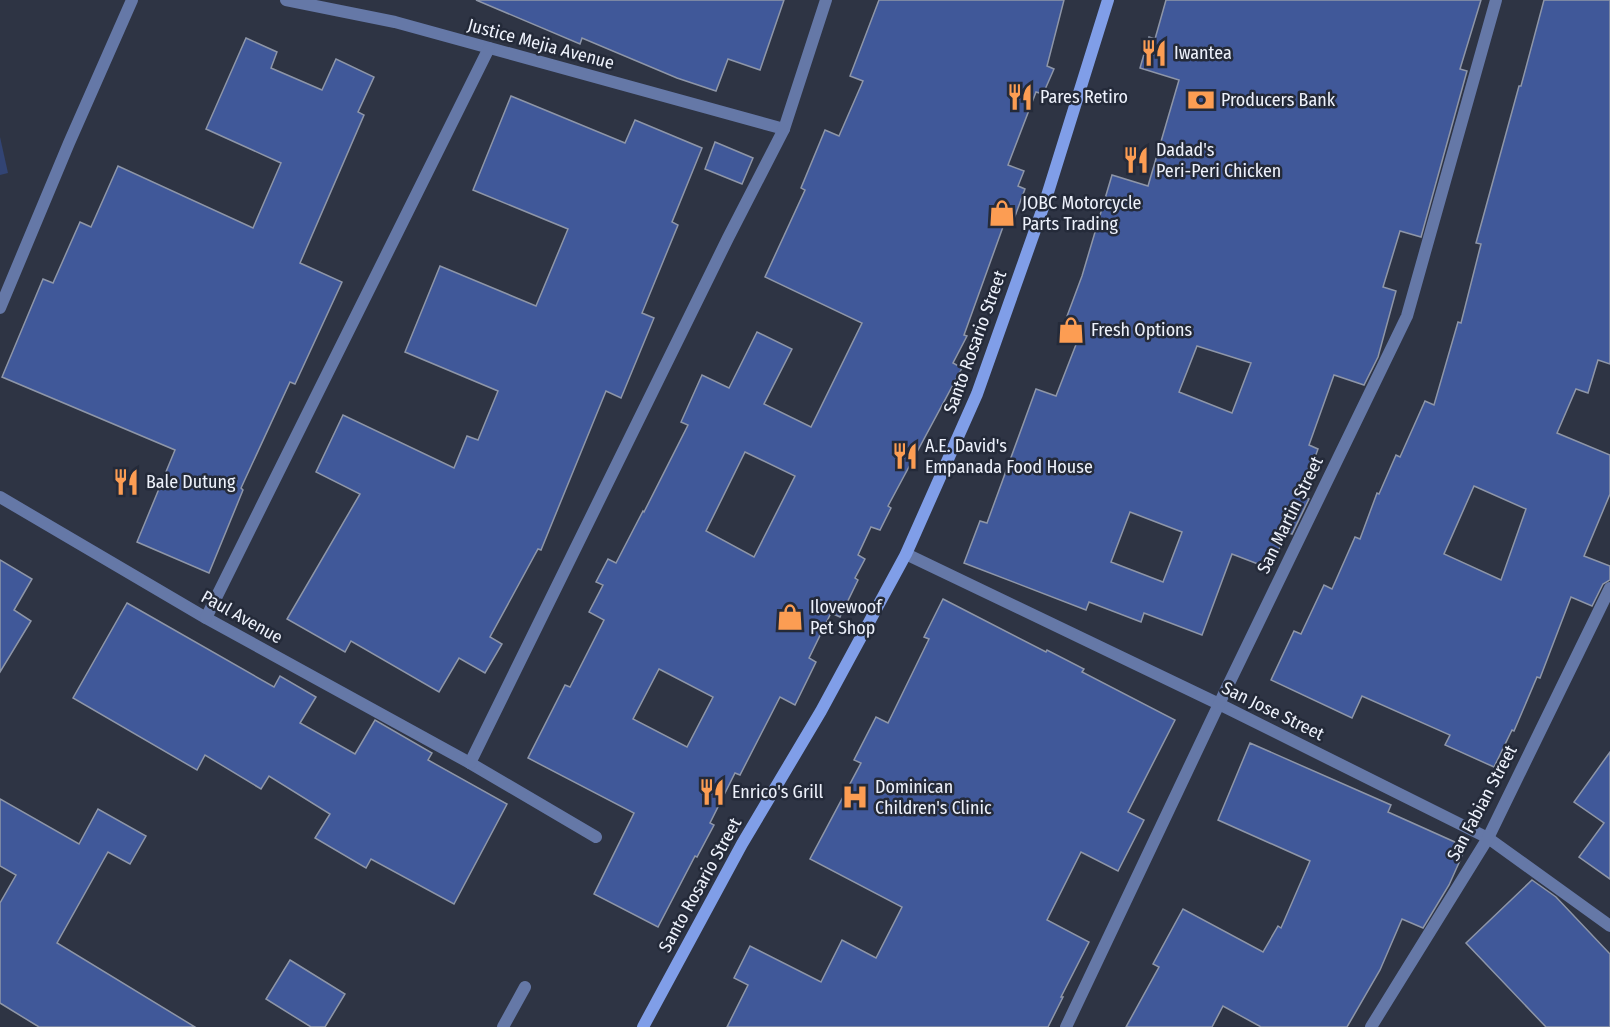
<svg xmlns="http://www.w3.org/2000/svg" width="1610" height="1027" font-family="'Fira Sans Condensed',sans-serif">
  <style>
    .green { fill: #324474 }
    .building { fill: #405899; stroke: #8e96a8; stroke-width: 1.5; fill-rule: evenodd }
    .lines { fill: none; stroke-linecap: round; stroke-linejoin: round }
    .lane { stroke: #6578a7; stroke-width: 12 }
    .street { stroke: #6578a7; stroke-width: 12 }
    .secondary { stroke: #809ee8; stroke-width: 12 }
    .labels { text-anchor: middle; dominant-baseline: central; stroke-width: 5; stroke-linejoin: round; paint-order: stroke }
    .street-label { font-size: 18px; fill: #eef2fc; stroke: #242a39 }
    .poi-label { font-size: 18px; fill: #eef2fc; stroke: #242a39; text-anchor: start }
  </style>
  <rect width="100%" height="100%" fill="#2e3444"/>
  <polygon class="green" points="0,137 8,173 0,175"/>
  <g class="building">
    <polygon points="476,0 784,0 760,70 728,59 716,91 677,78 582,38 580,44"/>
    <path d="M 879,0 L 1064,0 L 1047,66 L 1054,69 L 1043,94 L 1036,92 L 1008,165 L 1024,171 L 1018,186 L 1025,189 L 1011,227 L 1004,224 L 964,335 L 967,336 L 953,363 L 962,368 L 888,506 L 891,508 L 880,530 L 871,527 L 858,555 L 865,559 L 855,578 L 858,580 L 840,617 L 831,613 L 809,658 L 816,662 L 795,705 L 780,697 L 740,775 L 735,773 L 710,823 L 714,825 L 697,857 L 695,856 L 658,927 L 594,894 L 634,813 L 528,758 L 565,685 L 570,687 L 604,620 L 589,612 L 603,585 L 596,582 L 608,559 L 616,563 L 643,511 L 644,512 L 688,425 L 681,422 L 702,375 L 729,388 L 757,332 L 792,349 L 764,404 L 811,427 L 862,323 L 765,277 L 805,190 L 801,188 L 825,130 L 839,136 L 863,81 L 850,76 ZM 745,452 L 795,476 L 754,557 L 706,531 ZM 659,669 L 713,697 L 687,747 L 633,719 Z"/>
    <path d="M 1166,0 L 1481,0 L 1460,69 L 1467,71 L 1421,237 L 1400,231 L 1383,287 L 1396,291 L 1378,357 L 1364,385 L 1334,375 L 1309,445 L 1318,449 L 1301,496 L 1309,499 L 1292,534 L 1286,532 L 1271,569 L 1232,554 L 1202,635 L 1144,613 L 1141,622 L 1089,602 L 1086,610 L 964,563 L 980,521 L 987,523 L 1036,389 L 1056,396 L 1077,342 L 1060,335 L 1082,276 L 1112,175 L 1148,186 L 1179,80 L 1140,68 L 1149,37 L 1155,39 ZM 1197,346 L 1251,363 L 1232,413 L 1179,392 ZM 1130,512 L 1182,532 L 1163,582 L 1111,562 Z"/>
    <path d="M 1544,0 L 1610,0 L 1610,364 L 1598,360 L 1588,393 L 1576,389 L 1557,433 L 1610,455 L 1610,494 L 1584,556 L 1610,566 L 1610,580 L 1603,584 L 1592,606 L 1571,597 L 1540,678 L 1537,677 L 1514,731 L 1512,730 L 1494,767 L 1445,745 L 1450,735 L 1362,696 L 1352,718 L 1271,680 L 1294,631 L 1301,634 L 1324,585 L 1332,589 L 1355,537 L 1360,539 L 1377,493 L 1379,494 L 1396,455 L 1400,457 L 1425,401 L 1434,405 L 1458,322 L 1461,323 L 1481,244 L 1476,243 L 1519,86 L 1521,86 ZM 1474,486 L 1526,509 L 1501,580 L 1444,554 Z"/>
    <polygon points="246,38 277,52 271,68 322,90 336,59 374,77 358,112 364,115 300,263 342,282 295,384 290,382 241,488 243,490 209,573 137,542 175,450 2,377 43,279 53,283 80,222 91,227 118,166 253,228 281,163 206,129"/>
    <polygon points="511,96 625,143 635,120 702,148 672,222 678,225 642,313 654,318 621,398 606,391 541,550 538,549 490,637 502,644 485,673 459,658 439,692 351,641 345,652 287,619 360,494 316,472 343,415 454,468 467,436 478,440 498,391 405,352 440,266 536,306 568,229 473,190"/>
    <polygon points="715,142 753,158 742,184 705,169"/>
    <polygon points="0,560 32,579 14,610 31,621 0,672"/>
    <polygon points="943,599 1046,652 1047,650 1084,669 1082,672 1175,720 1128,812 1144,820 1118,871 1081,852 1047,920 1089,942 1061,997 1063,997 1048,1027 727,1027 748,985 734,978 750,946 821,982 842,940 876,958 902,907 810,859 861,763 854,760 876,717 888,723 929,639 924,637"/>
    <polygon points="127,603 274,687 280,676 316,697 300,723 355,754 375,720 432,753 428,760 507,804 454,904 371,859 366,868 315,838 330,814 269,776 261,789 205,755 197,770 73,698"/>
    <polygon points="1250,743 1391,805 1388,812 1466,847 1449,885 1423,928 1402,919 1380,970 1347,1027 1261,1027 1223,1006 1212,1027 1126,1027 1159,967 1153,964 1183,909 1263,952 1278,926 1281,928 1310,861 1218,820"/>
    <polygon points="1610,752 1610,879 1579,857 1604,823 1574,802"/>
    <polygon points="0,799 79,844 98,809 146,836 130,864 108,852 57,943 195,1027 39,1027 0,1003 0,903 16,875 0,866"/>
    <polygon points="1532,880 1556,897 1610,954 1610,1027 1546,1027 1466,943"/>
    <polygon points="290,960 345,994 325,1027 311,1027 266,999"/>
  </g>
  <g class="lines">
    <polyline class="lane" points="503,1027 525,987"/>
    <g class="street">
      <polyline points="286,0 395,22 784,129"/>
      <polyline points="0,308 69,143 132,0"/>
      <polyline points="0,497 206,618 470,763 596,837"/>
      <polyline points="906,554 1219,704 1488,838 1610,926"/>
      <polyline points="206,618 489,48"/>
      <polyline points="470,763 728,238 784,129 826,0"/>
      <polyline points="1066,1027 1219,704 1407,316 1496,0"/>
      <polyline points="1371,1027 1488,838 1610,588"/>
    </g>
    <polyline class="secondary" points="643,1027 742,844 821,711 906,554 977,394 1045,202 1108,0"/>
  </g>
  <defs>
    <symbol id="restaurant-bare" viewBox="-9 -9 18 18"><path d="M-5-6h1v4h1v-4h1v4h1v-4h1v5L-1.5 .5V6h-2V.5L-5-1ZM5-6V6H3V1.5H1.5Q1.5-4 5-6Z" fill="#fc9d53" stroke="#242a39" stroke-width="2.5" paint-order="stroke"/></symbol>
    <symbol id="bank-bare" viewBox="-9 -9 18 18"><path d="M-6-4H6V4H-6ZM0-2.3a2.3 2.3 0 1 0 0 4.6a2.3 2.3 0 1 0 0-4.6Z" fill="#fc9d53" stroke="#242a39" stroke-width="2.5" paint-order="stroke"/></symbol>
    <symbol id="shop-bare" viewBox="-9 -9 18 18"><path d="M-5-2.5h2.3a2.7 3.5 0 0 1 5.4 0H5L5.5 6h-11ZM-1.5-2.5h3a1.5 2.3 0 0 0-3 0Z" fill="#fc9d53" stroke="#242a39" stroke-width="2.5" paint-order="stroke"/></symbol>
    <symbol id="hospital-bare" viewBox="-9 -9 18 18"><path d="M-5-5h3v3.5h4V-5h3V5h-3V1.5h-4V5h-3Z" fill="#fc9d53" stroke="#242a39" stroke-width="2.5" paint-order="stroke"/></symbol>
  </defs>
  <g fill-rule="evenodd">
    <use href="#restaurant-bare" x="1135" y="34" width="38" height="38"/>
    <use href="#restaurant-bare" x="1001" y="78" width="38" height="38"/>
    <use href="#bank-bare" x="1182" y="81" width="38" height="38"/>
    <use href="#restaurant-bare" x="1117" y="141" width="38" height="38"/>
    <use href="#shop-bare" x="983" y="194" width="38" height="38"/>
    <use href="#shop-bare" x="1052" y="311" width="38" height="38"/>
    <use href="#restaurant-bare" x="886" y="437" width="38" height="38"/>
    <use href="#restaurant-bare" x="107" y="463" width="38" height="38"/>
    <use href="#shop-bare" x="771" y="598" width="38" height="38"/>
    <use href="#restaurant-bare" x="693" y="773" width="38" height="38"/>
    <use href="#hospital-bare" x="836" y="778" width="38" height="38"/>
  </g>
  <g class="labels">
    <g class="street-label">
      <text transform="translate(541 44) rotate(15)">Justice Mejia Avenue</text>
      <text transform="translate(975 342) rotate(-70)">Santo Rosario Street</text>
      <text transform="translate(1290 515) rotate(-64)">San Martin Street</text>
      <text transform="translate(242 617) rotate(29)">Paul Avenue</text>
      <text transform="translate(1273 711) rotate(26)">San Jose Street</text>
      <text transform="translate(1482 803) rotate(-62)">San Fabian Street</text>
      <text transform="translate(700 885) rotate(-61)">Santo Rosario Street</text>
    </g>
    <g class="poi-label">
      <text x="1174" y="53">Iwantea</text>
      <text x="1040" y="97">Pares Retiro</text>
      <text x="1221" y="100">Producers Bank</text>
      <text x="1156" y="150">Dadad's<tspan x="1156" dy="21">Peri-Peri Chicken</tspan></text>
      <text x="1022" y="203">JOBC Motorcycle<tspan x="1022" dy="21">Parts Trading</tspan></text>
      <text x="1091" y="330">Fresh Options</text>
      <text x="925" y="446">A.E. David's<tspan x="925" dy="21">Empanada Food House</tspan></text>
      <text x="146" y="482">Bale Dutung</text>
      <text x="810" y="607">Ilovewoof<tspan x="810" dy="21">Pet Shop</tspan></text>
      <text x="875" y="787">Dominican<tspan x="875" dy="21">Children's Clinic</tspan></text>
      <text x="732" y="792">Enrico's Grill</text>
    </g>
  </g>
</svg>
